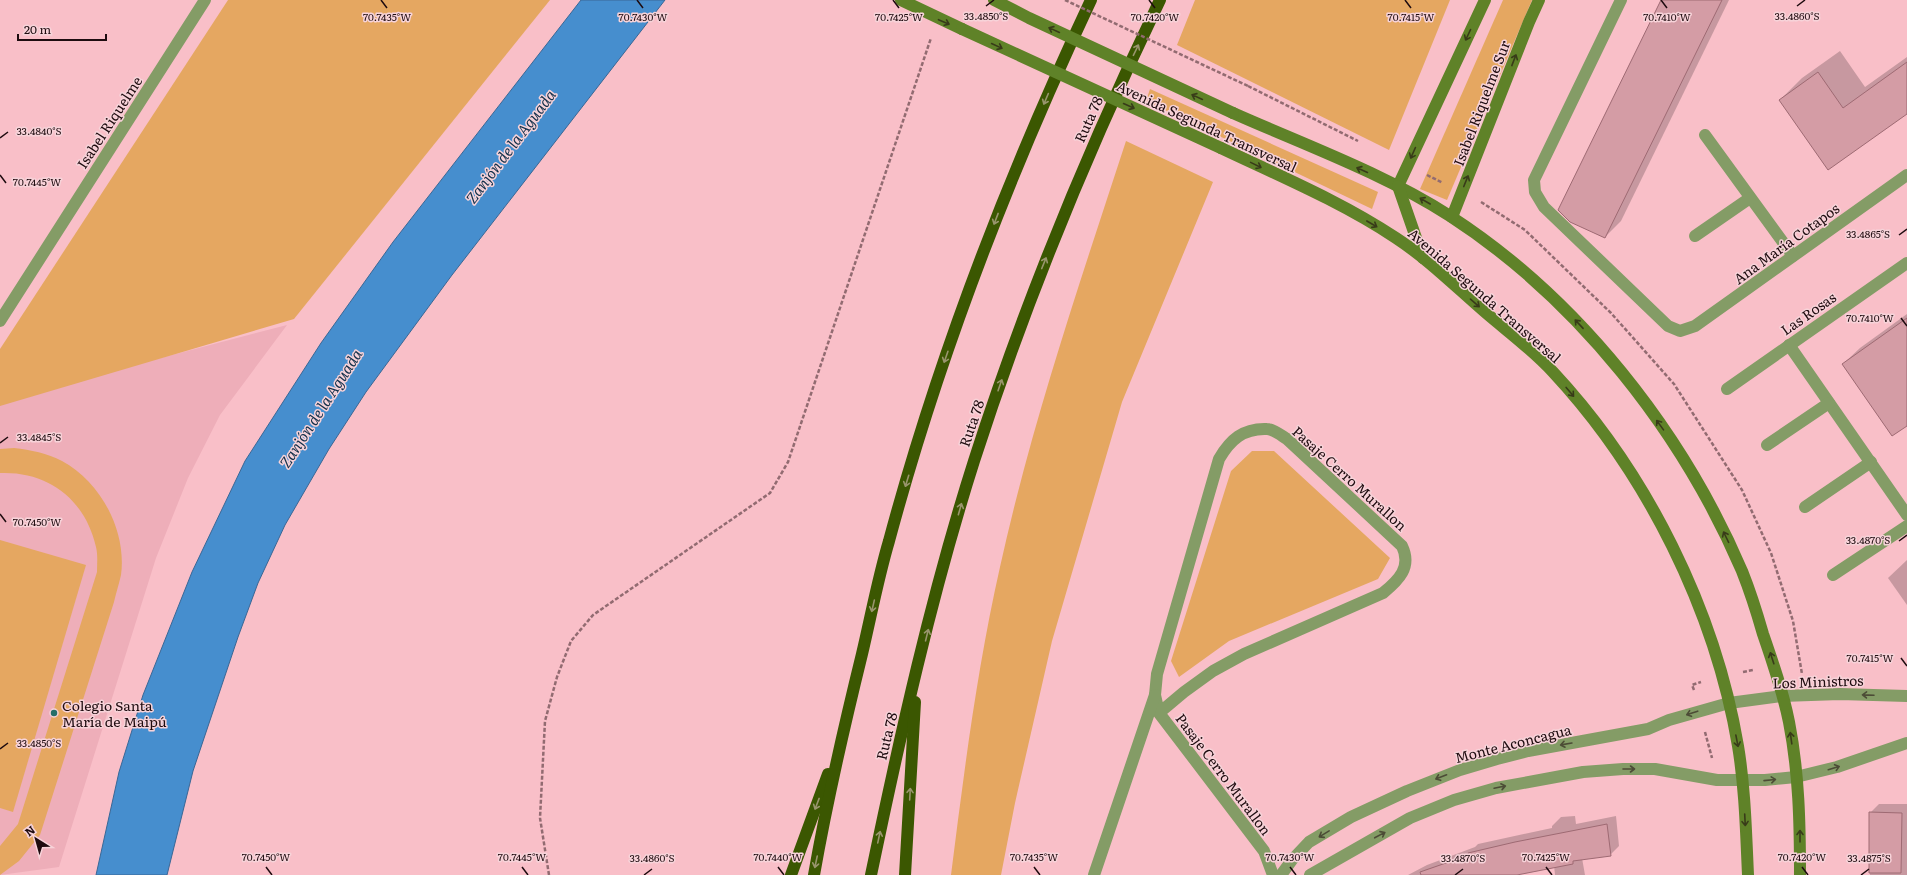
<svg xmlns="http://www.w3.org/2000/svg" width="1907" height="875" font-family="Literata,serif">
  <style>
    .built { fill: #eeaeb9 }
    .green { fill: #e5a761 }
    .water { fill: #468ece; stroke: #3a6795 }
    .shadow { fill: #0003 }
    .building { fill: #d49ca5; stroke: #9e6a73 }
    .lines { fill: none; stroke-linecap: round; stroke-linejoin: round }
    .path { stroke: #926b71; stroke-width: 2.5; stroke-dasharray: 4 2; stroke-linecap: butt }
    .lane { stroke: #849c66; stroke-width: 12 }
    .street { stroke: #849c66; stroke-width: 12 }
    .secondary { stroke: #5f8228; stroke-width: 12 }
    .highway { stroke: #3b5701; stroke-width: 12 }
    .path-bridge { stroke: #926b71; stroke-width: 2.5; stroke-dasharray: 4 2; stroke-linecap: butt }
    .secondary-bridge { stroke: #5f8228; stroke-width: 12 }
    .oneway { stroke: #383b19 }
    .oneway2 { stroke: #99956d }
    .oneway3 { stroke: #4c4c36 }
    .ticks { fill: none; stroke: #1e0b0f; stroke-width: 1.5 }
    .poi-dot { fill: #256f69; stroke: #f7d3d9; stroke-width: 1.5 }
    .labels { text-anchor: middle; dominant-baseline: central; stroke-width: 3; stroke-linejoin: round; paint-order: stroke }
    .street-label { font-size: 14px; fill: #1e0b0f; stroke: #f7d3d9 }
    .poi-label { font-size: 14px; fill: #1e0b0f; stroke: #f7d3d9; text-anchor: start }
    .water-label { font-size: 15px; font-style: italic; fill: #112f4a; stroke: #f7d3d9 }
    .ticks-label { font-size: 10px; text-anchor: middle; fill: #1e0b0f; stroke: #f7d3d9; stroke-width: 3; stroke-linejoin: round; paint-order: stroke }
  </style>
  <rect width="100%" height="100%" fill="#f9bfc8"/>
  <polygon class="built" points="287,325 220,415 188,478 156,558 59,867 0,875 0,400"/>
  <g class="green">
    <polygon points="228,0 550,0 294,319 0,406 0,349"/>
    <polygon points="1195,0 1450,0 1389,150 1177,45"/>
    <polygon points="1503,0 1532,0 1447,200 1420,189"/>
    <polygon points="1150,89 1378,192 1372,209 1146,101"/>
    <path d="M 1126,141 L 1213,182 L 1122,402 L 1052,641 L 1015,803 L 1001,875 L 951,875 C 964,772 977,669 1000,567 C 1032,422 1080,282 1126,141 Z"/>
    <path d="M 14,448 C 31,450 47,453 62,461 C 101,482 127,531 121,575 C 119,584 116,593 114,602 L 40,835 L 19,861 L 0,875 L 0,846 L 18,824 L 97,572 C 97,564 98,555 96,547 C 85,499 48,471 0,473 L 0,449 Z"/>
    <polygon points="1252,451 1274,451 1390,558 1378,579 1229,641 1179,677 1171,661 1231,471"/>
    <polygon points="0,540 86,565 13,812 0,808"/>
  </g>
  <polygon class="water" points="581,0 665,0 452,275 366,392 329,449 285,525 258,583 238,637 193,771 167,875 96,875 119,772 143,695 192,572 245,461 321,343 393,242"/>
  <g class="shadow">
    <polygon points="1662,0 1729,0 1621,221 1605,237"/>
    <polygon points="1840,51 1865,87 1907,57 1907,113 1828,168 1780,100 1802,78"/>
    <polygon points="1907,314 1907,425 1843,364 1860,348"/>
    <polygon points="1907,560 1907,605 1888,578"/>
    <polygon points="1879,804 1907,804 1907,875 1870,875 1870,813"/>
    <polygon points="1575,816 1576,824 1616,816 1619,846 1610,855 1582,858 1585,875 1555,875 1554,865 1513,875 1408,875 1427,865 1475,847 1478,844 1552,828 1552,826 1561,817"/>
  </g>
  <g class="building">
    <polygon points="1661,0 1722,0 1605,238 1570,222 1558,210"/>
    <polygon points="1907,62 1907,114 1828,170 1779,100 1818,72 1843,108"/>
    <polygon points="1907,318 1907,426 1892,436 1842,364"/>
    <polygon points="1869,812 1902,813 1901,873 1869,873"/>
    <polygon points="1607,824 1611,856 1573,861 1573,864 1517,875 1421,875 1420,872 1469,855 1468,853 1515,842"/>
  </g>
  <g class="lines">
    <g class="path">
      <polyline points="1248,86 1358,141"/>
      <polyline points="1427,175 1443,183"/>
      <polyline points="1481,202 1525,230 1611,313 1674,384 1742,490 1771,553 1793,621 1802,674"/>
      <polyline points="1743,672 1753,670"/>
      <polyline points="1694,690 1692,685 1701,682"/>
      <polyline points="1705,732 1712,758"/>
      <polyline points="549,875 540,818 545,721 557,677 571,641 593,615 770,493 788,462 931,38"/>
    </g>
    <g class="lane">
      <polyline points="1621,0 1534,180 1535,192 1544,207 1668,326 1680,331 1695,326 1907,175"/>
      <polyline points="1705,135 1793,256"/>
      <polyline points="1695,236 1750,198"/>
      <polyline points="1789,345 1907,515"/>
      <polyline points="1727,389 1907,263"/>
      <polyline points="1767,445 1829,403"/>
      <polyline points="1805,507 1871,462"/>
      <polyline points="1833,575 1907,526"/>
    </g>
    <g class="street">
      <polyline points="0,321 205,0"/>
      <path d="M 1159,713 L 1184,692 L 1213,671 L 1244,654 L 1383,593 C 1399,580 1412,567 1402,546 L 1287,439 C 1282,436 1273,429 1267,429 C 1243,428 1230,440 1219,459 L 1157,674 L 1155,695 L 1159,713 L 1264,851 L 1273,875"/>
      <polyline points="1094,875 1155,695"/>
      <polyline points="1281,875 1292,860 1309,842 1351,817 1407,791 1460,770 1497,759 1528,751 1648,729 1669,720 1729,703 1782,696 1840,694 1907,696"/>
      <polyline points="1310,875 1410,818 1454,800 1496,788 1583,772 1623,769 1655,769 1717,780 1765,780 1796,777 1837,767 1907,743"/>
    </g>
    <g class="secondary">
      <polyline points="901,0 962,29"/>
      <path d="M 1233,113 C 1305,145 1383,173 1450,216 C 1578,299 1682,431 1742,571 C 1750,591 1757,613 1763,634 C 1773,663 1783,692 1789,722 C 1799,773 1800,824 1800,875"/>
      <path d="M 1221,148 C 1280,176 1342,202 1396,238 C 1428,259 1456,287 1485,312 C 1507,331 1533,350 1553,372 C 1647,473 1715,610 1738,746 C 1745,788 1746,832 1748,875"/>
      <polyline points="1398,186 1485,0"/>
      <polyline points="1398,186 1423,258"/>
      <polyline points="1452,217 1529,22 1539,0"/>
    </g>
    <g class="highway">
      <polyline points="791,875 828,774"/>
      <path d="M 814,875 C 827,801 844,727 862,654 C 871,616 878,578 889,541 C 939,355 1009,174 1091,0"/>
      <path d="M 871,875 C 900,736 931,596 974,461 C 1025,302 1088,150 1160,0"/>
      <polyline points="905,875 915,702"/>
    </g>
    <polyline class="path-bridge" points="1065,0 1248,86"/>
    <g class="secondary-bridge">
      <polyline points="994,0 1029,18 1233,113"/>
      <polyline points="962,29 1221,148"/>
    </g>
  </g>
  <defs><path id="oneway-shaft" d="M-6 0H5M1.5-3L5.5 0L1.5 3" fill="none" stroke-width="1.6" stroke-linecap="round" stroke-linejoin="round"/></defs>
  <g class="oneway">
    <use href="#oneway-shaft" transform="translate(944 22) rotate(23)"/>
    <use href="#oneway-shaft" transform="translate(1054 30) rotate(-155)"/>
    <use href="#oneway-shaft" transform="translate(1468 35) rotate(115)"/>
    <use href="#oneway-shaft" transform="translate(997 46) rotate(25)"/>
    <use href="#oneway-shaft" transform="translate(1514 60) rotate(-69)"/>
    <use href="#oneway-shaft" transform="translate(1197 97) rotate(-155)"/>
    <use href="#oneway-shaft" transform="translate(1129 106) rotate(24)"/>
    <use href="#oneway-shaft" transform="translate(1413 153) rotate(114)"/>
    <use href="#oneway-shaft" transform="translate(1256 165) rotate(26)"/>
    <use href="#oneway-shaft" transform="translate(1362 170) rotate(-156)"/>
    <use href="#oneway-shaft" transform="translate(1466 181) rotate(-68)"/>
    <use href="#oneway-shaft" transform="translate(1425 201) rotate(-150)"/>
    <use href="#oneway-shaft" transform="translate(1372 224) rotate(30)"/>
    <use href="#oneway-shaft" transform="translate(1475 303) rotate(41)"/>
    <use href="#oneway-shaft" transform="translate(1579 324) rotate(-133)"/>
    <use href="#oneway-shaft" transform="translate(1570 392) rotate(50)"/>
    <use href="#oneway-shaft" transform="translate(1660 425) rotate(-126)"/>
    <use href="#oneway-shaft" transform="translate(1726 537) rotate(-116)"/>
    <use href="#oneway-shaft" transform="translate(1772 658) rotate(-108)"/>
    <use href="#oneway-shaft" transform="translate(1791 738) rotate(-98)"/>
    <use href="#oneway-shaft" transform="translate(1737 741) rotate(79)"/>
    <use href="#oneway-shaft" transform="translate(1745 820) rotate(87)"/>
    <use href="#oneway-shaft" transform="translate(1800 836) rotate(-90)"/>
  </g>
  <g class="oneway2">
    <use href="#oneway-shaft" transform="translate(1136 50) rotate(-64)"/>
    <use href="#oneway-shaft" transform="translate(1046 99) rotate(113)"/>
    <use href="#oneway-shaft" transform="translate(996 219) rotate(111)"/>
    <use href="#oneway-shaft" transform="translate(1044 263) rotate(-68)"/>
    <use href="#oneway-shaft" transform="translate(946 357) rotate(109)"/>
    <use href="#oneway-shaft" transform="translate(1000 385) rotate(-71)"/>
    <use href="#oneway-shaft" transform="translate(907 481) rotate(107)"/>
    <use href="#oneway-shaft" transform="translate(960 509) rotate(-74)"/>
    <use href="#oneway-shaft" transform="translate(873 606) rotate(103)"/>
    <use href="#oneway-shaft" transform="translate(927 635) rotate(-76)"/>
    <use href="#oneway-shaft" transform="translate(910 794) rotate(-87)"/>
    <use href="#oneway-shaft" transform="translate(817 804) rotate(111)"/>
    <use href="#oneway-shaft" transform="translate(879 837) rotate(-78)"/>
    <use href="#oneway-shaft" transform="translate(816 862) rotate(102)"/>
  </g>
  <g class="oneway3">
    <use href="#oneway-shaft" transform="translate(1868 695) rotate(-178)"/>
    <use href="#oneway-shaft" transform="translate(1692 713) rotate(162)"/>
    <use href="#oneway-shaft" transform="translate(1566 744) rotate(170)"/>
    <use href="#oneway-shaft" transform="translate(1834 768) rotate(-17)"/>
    <use href="#oneway-shaft" transform="translate(1629 769)"/>
    <use href="#oneway-shaft" transform="translate(1441 777) rotate(159)"/>
    <use href="#oneway-shaft" transform="translate(1770 780) rotate(-6)"/>
    <use href="#oneway-shaft" transform="translate(1500 787) rotate(-12)"/>
    <use href="#oneway-shaft" transform="translate(1324 834) rotate(149)"/>
    <use href="#oneway-shaft" transform="translate(1380 835) rotate(-28)"/>
  </g>
  <path class="ticks" d="M 381,0 L 387,8M 637,0 L 643,8M 893,0 L 899,8M 1149,0 L 1155,8M 1405,0 L 1411,8M 1661,0 L 1667,8M 986,6 L 994,0M 1797,6 L 1805,0M 0,138 L 8,132M 0,175 L 6,183M 1899,235 L 1907,229M 1901,318 L 1907,326M 0,443 L 8,437M 0,514 L 6,522M 1899,541 L 1907,535M 1901,658 L 1907,666M 0,749 L 8,743M 266,867 L 272,875M 522,867 L 528,875M 778,867 L 784,875M 1034,867 L 1040,875M 1290,867 L 1296,875M 1546,867 L 1552,875M 1802,867 L 1808,875M 644,875 L 652,869M 1455,875 L 1463,869M 1861,875 L 1869,869"/>
  <circle class="poi-dot" cx="54" cy="713" r="4"/>
  <g class="labels">
    <g class="street-label">
      <text transform="translate(1481 103) rotate(-69)">Isabel Riquelme Sur</text>
      <text transform="translate(1088 119) rotate(-66)">Ruta 78</text>
      <text transform="translate(109 122) rotate(-57)">Isabel Riquelme</text>
      <text transform="translate(1207 126) rotate(25)">Avenida Segunda Transversal</text>
      <text transform="translate(1786 243) rotate(-36)">Ana María Cotapos</text>
      <text transform="translate(1485 295) rotate(41)">Avenida Segunda Transversal</text>
      <text transform="translate(1808 313) rotate(-35)">Las Rosas</text>
      <text transform="translate(971 423) rotate(-71)">Ruta 78</text>
      <text transform="translate(1350 478) rotate(42)">Pasaje Cerro Murallon</text>
      <text transform="translate(1818 681) rotate(-2)">Los Ministros</text>
      <text transform="translate(886 736) rotate(-76)">Ruta 78</text>
      <text transform="translate(1513 743) rotate(-14)">Monte Aconcagua</text>
      <text transform="translate(1224 774) rotate(53)">Pasaje Cerro Murallon</text>
    </g>
    <g class="poi-label">
      <text x="62" y="705">Colegio Santa<tspan x="62" dy="16">María de Maipú</tspan></text>
    </g>
    <g class="water-label">
      <text transform="translate(510 146) rotate(-53)">Zanjón de la Aguada</text>
      <text transform="translate(320 408) rotate(-57)">Zanjón de la Aguada</text>
    </g>
  </g>
  <g class="ticks-label">
    <text x="986" y="20">33.4850°S</text>
    <text x="1797" y="20">33.4860°S</text>
    <text x="387" y="21">70.7435°W</text>
    <text x="643" y="21">70.7430°W</text>
    <text x="899" y="21">70.7425°W</text>
    <text x="1155" y="21">70.7420°W</text>
    <text x="1411" y="21">70.7415°W</text>
    <text x="1667" y="21">70.7410°W</text>
    <text x="39" y="135">33.4840°S</text>
    <text x="37" y="186">70.7445°W</text>
    <text x="1868" y="238">33.4865°S</text>
    <text x="1870" y="322">70.7410°W</text>
    <text x="39" y="441">33.4845°S</text>
    <text x="37" y="526">70.7450°W</text>
    <text x="1868" y="544">33.4870°S</text>
    <text x="1870" y="662">70.7415°W</text>
    <text x="39" y="747">33.4850°S</text>
    <text x="266" y="861">70.7450°W</text>
    <text x="522" y="861">70.7445°W</text>
    <text x="778" y="861">70.7440°W</text>
    <text x="1034" y="861">70.7435°W</text>
    <text x="1290" y="861">70.7430°W</text>
    <text x="1546" y="861">70.7425°W</text>
    <text x="1802" y="861">70.7420°W</text>
    <text x="652" y="862">33.4860°S</text>
    <text x="1463" y="862">33.4870°S</text>
    <text x="1869" y="862">33.4875°S</text>
  </g>
  <g transform="translate(36 839) rotate(323)" stroke="#f7d3d9" stroke-width="3" paint-order="stroke">
  <path d="M0-3L7 15L0 10L-7 15Z" fill="#1e0b0f"/>
  <text y="-6" font-size="11" font-weight="bold" text-anchor="middle" fill="#1e0b0f">N</text>
  </g>
  <path d="M18 34v6h88v-6" fill="none" stroke="#1e0b0f" stroke-width="2"/>
  <text x="24" y="34" font-size="12" fill="#1e0b0f" stroke="#f7d3d9" stroke-width="3" paint-order="stroke">20 m</text>
</svg>
